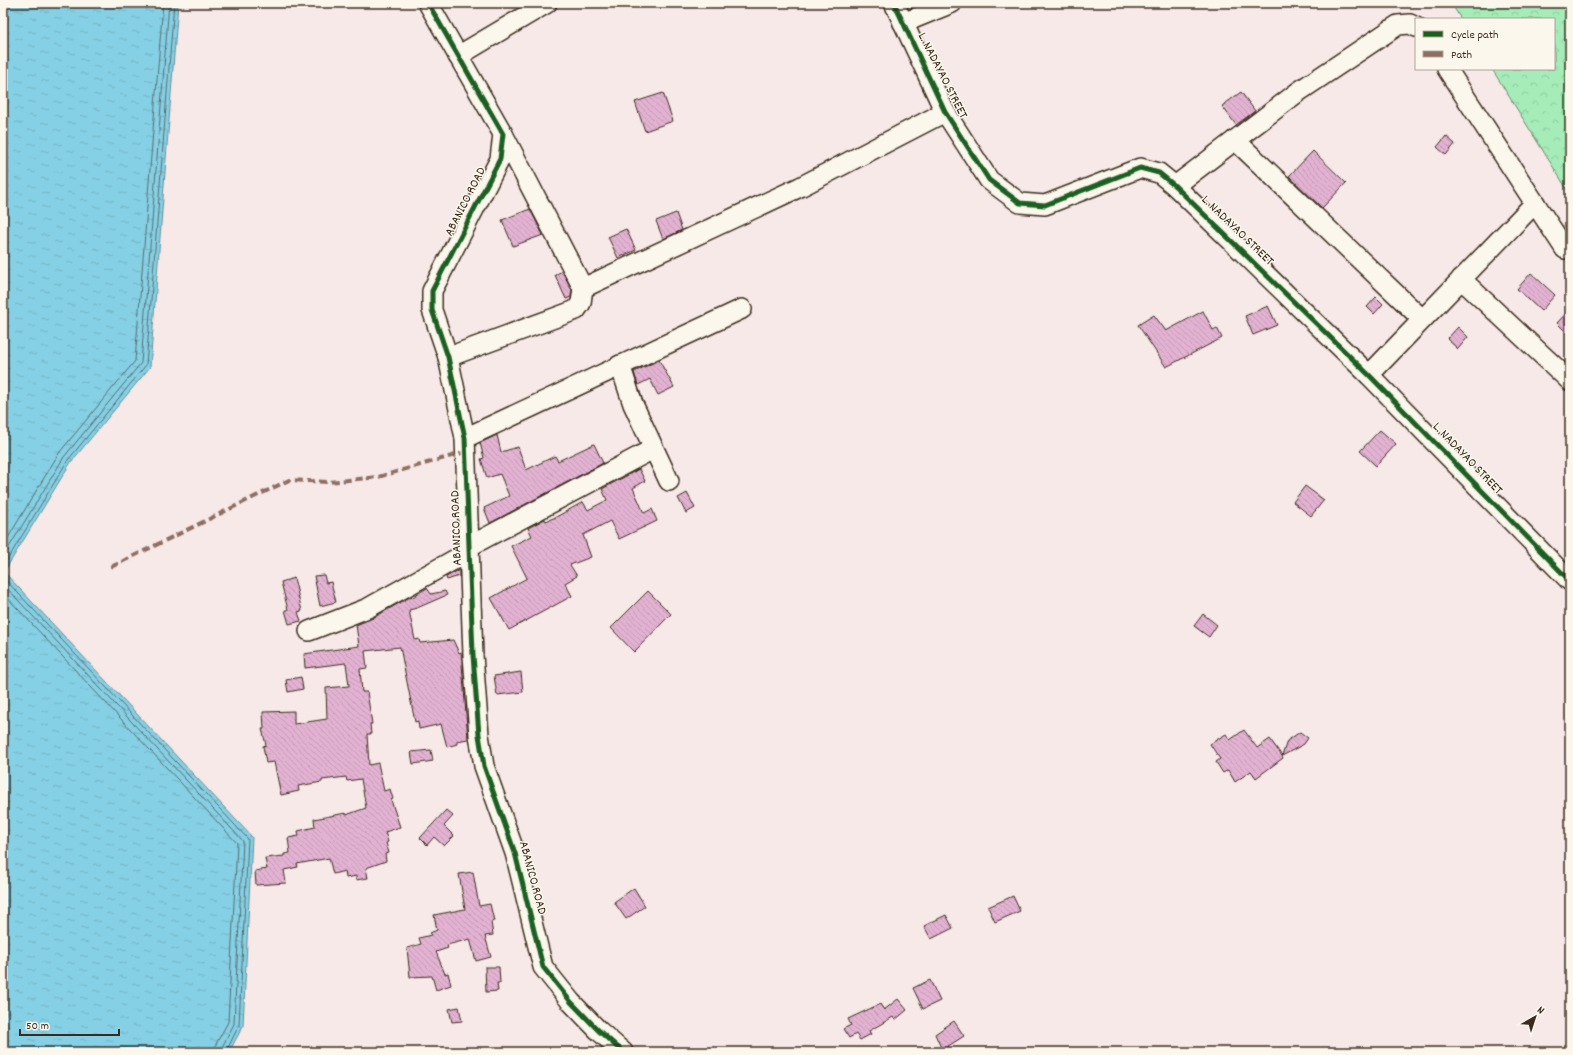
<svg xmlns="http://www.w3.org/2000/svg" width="1573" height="1055" font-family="Dekko,sans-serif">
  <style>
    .forest { fill: url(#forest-crowns); stroke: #708b6b }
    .water { fill: url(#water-ripples); stroke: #678e95 }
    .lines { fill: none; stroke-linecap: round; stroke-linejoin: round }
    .shore { stroke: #596c6e; stroke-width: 1 }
    .building { fill: url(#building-back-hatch); stroke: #3b2a1e }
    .minor-casing { stroke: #3b2a1e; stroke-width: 22 }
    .minor { stroke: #fbf7ec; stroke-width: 19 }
    .quiet { stroke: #8d6e63; stroke-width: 4; stroke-dasharray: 8 4; stroke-linecap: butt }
    .cycleway-casing { stroke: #fbf7ec; stroke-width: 8 }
    .cycleway { stroke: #1b5e20; stroke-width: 5 }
    .labels { text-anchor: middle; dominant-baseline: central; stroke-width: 3; stroke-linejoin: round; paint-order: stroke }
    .street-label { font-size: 13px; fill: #3b2a1e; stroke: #fbf7ec }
  </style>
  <defs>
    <pattern id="forest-crowns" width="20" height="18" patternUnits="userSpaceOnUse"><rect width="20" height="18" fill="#a5ecb8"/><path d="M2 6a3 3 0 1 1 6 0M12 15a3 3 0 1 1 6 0" fill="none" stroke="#8fcb9e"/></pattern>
    <pattern id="water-ripples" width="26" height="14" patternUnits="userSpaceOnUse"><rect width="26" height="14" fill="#85d0e5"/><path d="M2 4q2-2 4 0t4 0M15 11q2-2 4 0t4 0" fill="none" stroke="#74b3c4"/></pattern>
    <pattern id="building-back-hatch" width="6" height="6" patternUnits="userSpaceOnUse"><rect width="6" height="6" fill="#e3b2d2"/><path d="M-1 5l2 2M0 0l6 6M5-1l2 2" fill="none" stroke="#c499b4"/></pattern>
  </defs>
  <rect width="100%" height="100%" fill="#f6e9e7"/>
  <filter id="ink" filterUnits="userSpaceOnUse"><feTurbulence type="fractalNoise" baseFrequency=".025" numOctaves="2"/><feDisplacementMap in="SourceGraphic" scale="8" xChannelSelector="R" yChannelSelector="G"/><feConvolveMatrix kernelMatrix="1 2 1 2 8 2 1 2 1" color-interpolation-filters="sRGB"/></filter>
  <g filter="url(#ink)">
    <polygon class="forest" points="1451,3 1570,3 1570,194 1492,69 1554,69 1554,19 1461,19"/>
    <polygon class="water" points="3,3 178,3 150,367 71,462 4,572 252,837 243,1026 229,1052 3,1052"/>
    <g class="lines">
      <g class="shore">
        <polyline points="3,546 59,453 135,361 163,3"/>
        <polyline points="3,557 64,457 141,363 169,3"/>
        <polyline points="3,567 68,460 146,365 174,3"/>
        <polyline points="3,577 248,839 239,1025 226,1052"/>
        <polyline points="3,584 243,841 234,1024 222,1047 221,1052"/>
        <polyline points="3,593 237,843 228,1022 216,1044 215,1052"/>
      </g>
    </g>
    <g class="building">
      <polygon points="1241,92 1255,111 1236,125 1222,106"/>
      <polygon points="663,93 673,121 645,131 635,102"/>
      <polygon points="1446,136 1455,144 1446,155 1437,147"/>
      <polygon points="1313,151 1346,183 1322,208 1289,176"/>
      <polygon points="530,209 543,235 513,246 502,220"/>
      <polygon points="676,213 682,230 663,239 656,221"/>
      <polygon points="626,229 636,250 618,258 608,237"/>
      <polygon points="562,271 572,290 571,297 566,299 555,275"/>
      <polygon points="1531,273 1555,295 1541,311 1517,289"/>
      <polygon points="1376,297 1383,304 1374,314 1367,307"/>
      <polygon points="1268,306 1277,325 1253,335 1245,316"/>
      <polygon points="1570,309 1570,336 1557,323"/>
      <polygon points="1203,311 1213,330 1217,328 1222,338 1166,367 1138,325 1154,315 1166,331"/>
      <polygon points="1458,327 1468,337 1458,349 1447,339"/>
      <polygon points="659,360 674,387 658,395 650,379 638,385 634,372"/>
      <polygon points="1380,430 1396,444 1376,466 1360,451"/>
      <polygon points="497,435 501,452 518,447 526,470 555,456 558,461 594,444 603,463 490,523 484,508 509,496 500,474 487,478 481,459 484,458 480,443"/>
      <polygon points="639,469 645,481 633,488 644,513 652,509 657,521 619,539 610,521 583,535 591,557 570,565 577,576 565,583 572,596 509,630 491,598 527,578 511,546 532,536 528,528 545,519 546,521 556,517 583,502 588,510 607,500 602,489"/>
      <polygon points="1305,486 1324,500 1311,516 1293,502"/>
      <polygon points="687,493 695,508 686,513 678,498"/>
      <polygon points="459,570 459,576 447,580 446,577"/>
      <polygon points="324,575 326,583 331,582 336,602 320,606 314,576"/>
      <polygon points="294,578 302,611 298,612 301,621 289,624 285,610 288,610 281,582"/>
      <polygon points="427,588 431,594 445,591 447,595 417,608 409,610 415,640 419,639 420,643 453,640 459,653 461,652 468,739 457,741 457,744 447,747 441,724 419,729 418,721 415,722 400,647 365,651 367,668 360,669 362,692 367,692 372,724 370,724 371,734 367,734 369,765 378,763 384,791 390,789 393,799 391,800 400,827 385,832 388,842 386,843 389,853 385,854 386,861 366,868 368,878 356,880 356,876 346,878 345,871 333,874 329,858 297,864 298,867 284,870 286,883 256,885 255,871 267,869 265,858 284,856 284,854 290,853 288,838 299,836 298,831 315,827 314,819 346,813 346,815 366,808 361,779 347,781 346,777 322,780 322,782 298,786 299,791 281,795 274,762 266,763 263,746 266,745 262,729 264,729 263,712 294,711 294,724 327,719 326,688 349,686 346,663 305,668 304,654 359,646 356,625 373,618 408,598 415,597 415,595"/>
      <polygon points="648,591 671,614 634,652 611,628"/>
      <polygon points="1203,614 1217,625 1209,637 1194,626"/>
      <polygon points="521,672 523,692 497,695 494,676"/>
      <polygon points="301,677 303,689 288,692 286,680"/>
      <polygon points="1244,730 1257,748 1270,739 1282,756 1287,741 1300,732 1308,738 1304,744 1282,756 1283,758 1256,778 1251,771 1235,782 1228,770 1223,773 1216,762 1220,759 1210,744 1226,734 1230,740"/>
      <polygon points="431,750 433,761 413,764 411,752"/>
      <polygon points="446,810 453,816 444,826 454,836 444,846 434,837 427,845 420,838"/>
      <polygon points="473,872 479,906 490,904 494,921 491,922 493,935 485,936 491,957 476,961 470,939 447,945 448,948 436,952 445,974 448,973 451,985 436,990 432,976 410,977 407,948 421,944 419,938 431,935 430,933 437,930 434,915 465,909 459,874"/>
      <polygon points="634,888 645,906 626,919 614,902"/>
      <polygon points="1013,896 1020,911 995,922 988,907"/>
      <polygon points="946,915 953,928 931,939 924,926"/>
      <polygon points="485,967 499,967 500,983 497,983 498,991 486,992"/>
      <polygon points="930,980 940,1001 923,1009 913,988"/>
      <polygon points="898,999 907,1010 895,1020 893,1017 869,1031 871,1034 860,1040 856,1034 849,1038 843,1029 851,1025 848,1019 880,1004 884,1010"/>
      <polygon points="459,1007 462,1021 452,1022 449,1009"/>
      <polygon points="954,1021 964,1036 942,1050 935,1034"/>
    </g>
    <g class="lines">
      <defs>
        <g id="minor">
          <polyline points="428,3 503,134 500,159 432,291 432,310 448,357 465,438 473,655 479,735 484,766 515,853 543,967 571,1002 598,1030 623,1052"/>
          <polyline points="894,3 945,112 989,180 1020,203 1045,205 1140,168 1159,173 1175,186 1369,375 1570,581"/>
          <polyline points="903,23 952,3"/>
          <polyline points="458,56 547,3"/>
          <polyline points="1447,69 1565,249"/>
          <polyline points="1235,140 1422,319"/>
          <polyline points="1175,186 1298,92 1398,25 1410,24 1416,27"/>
          <polyline points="1461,279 1570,381"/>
          <polyline points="583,288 800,187 945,112"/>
          <polyline points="448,357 576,310 581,303 583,288 503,134"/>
          <polyline points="620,365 633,404 669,481"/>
          <polyline points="1369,375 1535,203"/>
          <polyline points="465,438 742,309"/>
          <polyline points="468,547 653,449"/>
          <polyline points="309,631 368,608 468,552"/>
        </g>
      </defs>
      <use href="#minor" class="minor-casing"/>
      <use href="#minor" class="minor"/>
      <polyline class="quiet" points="111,567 289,480 329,482 378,477 466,452"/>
      <defs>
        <g id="cycleway">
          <polyline points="428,3 503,134 500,159 432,291 432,310 448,357 465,438 473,655 479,735 484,766 515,853 543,967 571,1002 598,1030 623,1052"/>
          <polyline points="894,3 945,112 989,180 1020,203 1045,205 1140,168 1159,173 1175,186 1369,375 1570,581"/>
        </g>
      </defs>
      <use href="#cycleway" class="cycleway-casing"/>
      <use href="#cycleway" class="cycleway"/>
    </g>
  </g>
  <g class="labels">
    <g class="street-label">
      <text transform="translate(942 76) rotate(63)">L. NADAYAO STREET</text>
      <text transform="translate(466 202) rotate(-63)">ABANICO ROAD</text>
      <text transform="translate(1237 231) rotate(44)">L. NADAYAO STREET</text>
      <text transform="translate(1467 459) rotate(46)">L. NADAYAO STREET</text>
      <text transform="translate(457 528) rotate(-92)">ABANICO ROAD</text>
      <text transform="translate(532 878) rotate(75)">ABANICO ROAD</text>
    </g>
  </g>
  <rect width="1573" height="1055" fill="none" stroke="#fbf7ec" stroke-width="16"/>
  <rect x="8" y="8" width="1557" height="1039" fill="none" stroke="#3b2a1e" stroke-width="1.5" filter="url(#ink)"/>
  <rect x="1415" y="18" width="140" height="52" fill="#fbf7ec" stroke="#aea59a"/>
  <rect x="1423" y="31" width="20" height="6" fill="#1b5e20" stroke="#aea59a"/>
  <text x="1451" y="38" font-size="12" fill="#3b2a1e">Cycle path</text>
  <rect x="1423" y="51" width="20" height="6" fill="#8d6e63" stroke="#aea59a"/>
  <text x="1451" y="58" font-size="12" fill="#3b2a1e">Path</text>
  <g transform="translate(1535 1017) rotate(39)" stroke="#fbf7ec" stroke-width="3" paint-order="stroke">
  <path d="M0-3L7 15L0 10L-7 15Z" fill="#3b2a1e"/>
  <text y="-6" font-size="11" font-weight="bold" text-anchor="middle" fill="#3b2a1e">N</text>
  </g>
  <path d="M20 1029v6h99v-6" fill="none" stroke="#3b2a1e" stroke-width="2"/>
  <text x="26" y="1029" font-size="12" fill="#3b2a1e" stroke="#fbf7ec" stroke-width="3" paint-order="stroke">50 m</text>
</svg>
